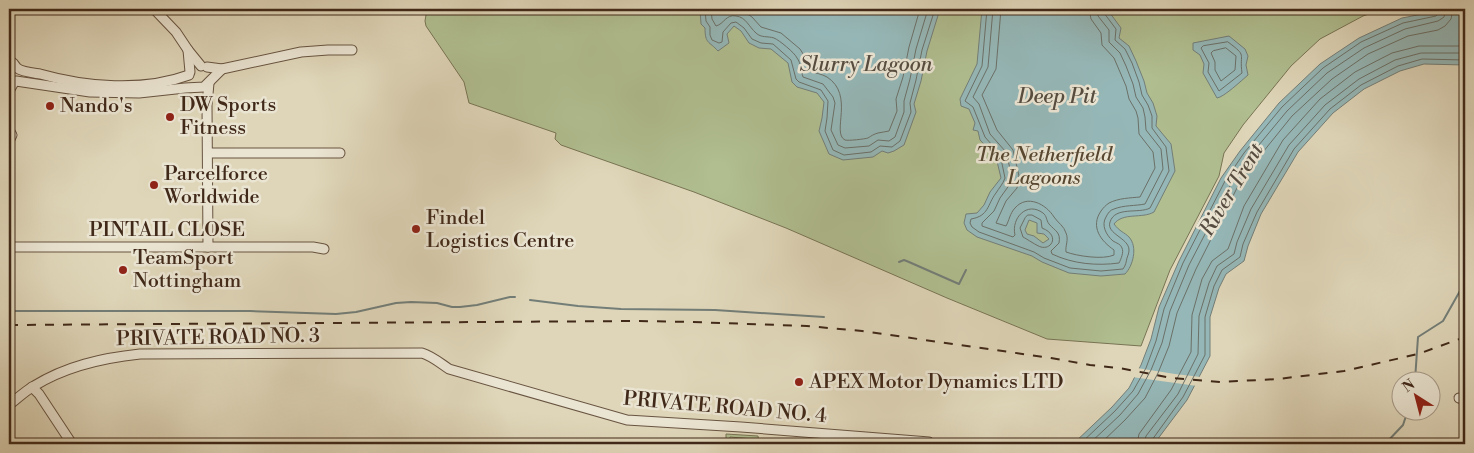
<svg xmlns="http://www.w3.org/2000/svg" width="1474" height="453" font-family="'Libre Bodoni',serif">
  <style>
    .green { fill: #b0be90; stroke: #787454 }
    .water { fill: #95b7b7; stroke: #737e78; fill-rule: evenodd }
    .pier { fill: #dfd6b9 }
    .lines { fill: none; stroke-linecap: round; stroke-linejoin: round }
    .shore { stroke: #6b7068; stroke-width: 1 }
    .stream { stroke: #737e78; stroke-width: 2 }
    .minor-casing { stroke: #685441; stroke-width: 11 }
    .minor { stroke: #eae4d2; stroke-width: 9 }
    .rail { stroke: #412919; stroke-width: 2; stroke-dasharray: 9 9; stroke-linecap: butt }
    .poi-dot { fill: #8f2418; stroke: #eae4d2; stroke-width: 2 }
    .labels { text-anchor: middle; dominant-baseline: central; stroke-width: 5; stroke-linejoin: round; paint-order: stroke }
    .poi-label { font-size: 20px; fill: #412919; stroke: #eae4d2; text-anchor: start }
    .park-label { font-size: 20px; font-style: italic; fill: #574731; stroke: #eae4d2 }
    .street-label { font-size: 20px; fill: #412919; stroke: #eae4d2 }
    .water-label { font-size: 21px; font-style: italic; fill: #564c40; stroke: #eae4d2 }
  </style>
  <rect width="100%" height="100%" fill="#dfd6b9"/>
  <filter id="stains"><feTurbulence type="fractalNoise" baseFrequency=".004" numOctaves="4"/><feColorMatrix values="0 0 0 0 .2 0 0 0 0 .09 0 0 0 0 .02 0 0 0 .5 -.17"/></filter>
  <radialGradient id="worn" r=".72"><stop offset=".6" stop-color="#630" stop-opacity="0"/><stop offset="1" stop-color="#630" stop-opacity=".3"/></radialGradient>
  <g class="green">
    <polygon points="427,9 1383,9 1363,16 1320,39 1291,66 1243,125 1224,153 1219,176 1170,270 1141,346 1047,339 947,298 786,228 694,192 561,145 555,139 556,133 469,103 464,82 426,26 425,21"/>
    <polygon points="726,434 758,436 759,444 755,444 754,439 730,437 729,444 726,444"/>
  </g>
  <g class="water">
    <path d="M 701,9 L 940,9 L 927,51 L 921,81 L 914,104 L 916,112 L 904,145 L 894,151 L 888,153 L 882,151 L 873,157 L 843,160 L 829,154 L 819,131 L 822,118 L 824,102 L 817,93 L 797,87 L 792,82 L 788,63 L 771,49 L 759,48 L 749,43 L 741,31 L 734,26 L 727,34 L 729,43 L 718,51 C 709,41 705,44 705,28 L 701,24 L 700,10 Z"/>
    <path d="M 982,9 L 1107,9 L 1121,28 L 1119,38 L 1129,46 L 1136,61 L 1144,81 L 1147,93 L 1153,103 L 1157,116 L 1156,126 L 1171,144 L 1175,171 L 1154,212 C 1142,219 1123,212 1114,224 C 1120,232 1124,232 1129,237 C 1138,247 1133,266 1125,274 L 1101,276 L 1069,273 L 1042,262 L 1032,256 L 977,237 L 967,230 L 964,223 L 966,214 L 977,213 L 984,205 L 990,192 L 1001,178 L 996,157 L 980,140 L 978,131 L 973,130 L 975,123 L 969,109 L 961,106 L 960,99 L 977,64 ZM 1029,220 L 1037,223 L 1037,233 L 1044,234 L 1049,239 L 1043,243 L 1034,236 L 1027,234 L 1025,230 Z"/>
    <polygon points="1448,9 1465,9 1465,65 1424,64 1400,71 1364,89 1333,113 1298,152 1261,214 1248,246 1244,261 1226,274 1219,288 1210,317 1210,356 1187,400 1154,444 1073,444 1112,407 1129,388 1141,365 1151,339 1159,307 1179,261 1221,178 1240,151 1279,103 1320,64 1359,38 1402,18"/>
    <path d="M 1229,36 L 1245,49 L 1248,56 L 1246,65 L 1248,75 C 1241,81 1224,97 1217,98 L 1203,73 L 1204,64 L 1200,55 L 1193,50 L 1193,43 Z"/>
  </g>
  <polygon class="pier" points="1137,368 1175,374 1201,377 1197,386 1132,377"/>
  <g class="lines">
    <g class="shore">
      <polyline points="705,9 706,21 710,27 710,35 712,40 719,43 722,42 723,32 731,23 736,22 744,28 752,39 761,43 773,44 791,60 796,79 799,82 821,90 828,101 827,118 825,131 833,150 844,155 871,152 880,146 892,147 900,141 911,112 910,103 916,80 922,50 935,9"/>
      <path d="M 711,9 L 712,19 L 716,26 C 724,24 726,14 736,16 C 746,17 749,27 756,33 C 761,38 768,36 774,38 C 779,40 795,53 797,58 C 801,63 801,71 803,77 L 823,84 L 833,97 L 835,103 L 831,130 L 838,145 L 845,148 L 869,146 L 878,140 L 889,141 L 895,137 L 904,112 L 904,101 L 910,79 L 916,49 L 928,9"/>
      <path d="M 740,9 L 752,17 L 761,27 L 781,33 L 800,49 L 805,57 L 809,71 C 815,73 822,74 827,77 C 855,95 831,133 845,140 C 848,141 865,139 868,138 C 871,136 874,134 878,133 C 882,132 885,132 889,131 L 897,111 L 896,99 L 903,77 L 909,47 L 920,9"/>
      <path d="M 987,9 L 982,66 L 965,101 L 973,107 L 985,137 L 1000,154 L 1005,178 C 1003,184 999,188 996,193 C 987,205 989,216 971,219 L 970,223 L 972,227 L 979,232 L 1034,252 L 1044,258 L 1070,268 L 1101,271 L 1123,269 C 1126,265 1126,262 1127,258 C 1128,255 1129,253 1129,250 C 1129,238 1106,234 1110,222 C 1115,206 1139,214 1150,208 L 1169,171 L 1166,147 L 1152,128 L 1152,116 L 1148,105 L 1142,95 L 1139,82 L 1132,63 L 1125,49 L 1115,40 L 1116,29 L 1104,13 L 1103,9"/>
      <path d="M 993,9 L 988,67 L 973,97 L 979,104 L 990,134 L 1006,152 L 1012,177 L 1010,184 L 1000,198 L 994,211 L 982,223 L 982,226 L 1013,237 L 1015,235 C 1011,218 1027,201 1043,213 C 1047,216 1046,220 1049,224 C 1055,231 1061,232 1059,243 L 1051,251 L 1052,254 C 1073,264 1097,266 1119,263 C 1121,259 1124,252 1122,248 C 1121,244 1116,243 1113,241 C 1106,235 1101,225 1106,217 C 1108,213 1110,210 1114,209 C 1124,205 1135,206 1145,204 L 1163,169 L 1161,149 L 1146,130 L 1145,117 L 1143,108 L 1136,97 L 1133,84 L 1126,66 L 1120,53 L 1109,42 L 1109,30 L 1098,16 L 1097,9"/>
      <path d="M 1001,9 L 996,69 L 982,95 L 997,130 L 1013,150 L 1019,176 L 1017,188 L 1006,201 L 996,223 L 1006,226 C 1009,221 1010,213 1015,208 C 1027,194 1046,204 1054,217 C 1058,223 1064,226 1066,233 C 1069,240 1065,246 1066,252 C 1077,256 1103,260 1114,255 L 1114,250 C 1101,241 1090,227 1101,211 C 1103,208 1106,205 1109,203 C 1119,198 1130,198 1140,197 L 1155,168 L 1153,152 L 1139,134 L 1138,118 L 1136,111 L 1129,99 L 1126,86 L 1114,58 L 1102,45 L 1101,33 L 1091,19 L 1089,9"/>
      <path d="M 1228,42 C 1248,57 1239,52 1242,73 L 1219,91 L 1208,72 L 1209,63 L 1201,48 L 1203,46 Z"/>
      <polygon points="1226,48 1236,56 1235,70 1221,81 1215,70 1215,62 1211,53 1213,51"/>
      <path d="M 1028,215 L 1032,215 L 1041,220 L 1042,228 C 1060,235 1052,250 1041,247 C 1037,246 1027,239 1023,237 L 1020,228 L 1025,218 Z"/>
      <polyline points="1080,444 1115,411 1133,391 1146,368 1156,341 1164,309 1183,263 1225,181 1244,153 1282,107 1323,68 1361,42 1403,23 1436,16 1439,13 1439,9"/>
      <polyline points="1089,444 1120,415 1138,394 1151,370 1162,343 1170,311 1189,265 1231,184 1249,157 1287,111 1327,73 1364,48 1405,29 1438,21 1444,17 1446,9"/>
      <polyline points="1100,444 1125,420 1145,398 1158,373 1169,346 1177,313 1196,269 1237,188 1255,162 1292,116 1332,79 1368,54 1408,36 1438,30 1445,26 1451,19 1453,9"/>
      <polyline points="1137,444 1139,434 1171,390 1191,352 1192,315 1202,279 1212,261 1228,249 1244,206 1283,140 1320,99 1355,72 1392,53 1419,46 1465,46"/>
      <polyline points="1144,444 1146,436 1178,394 1198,354 1199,316 1209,283 1217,266 1234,254 1237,242 1251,209 1289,145 1325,105 1359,79 1395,60 1421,53 1465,53"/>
      <polyline points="1151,444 1152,440 1183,397 1205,355 1205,317 1214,286 1222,270 1240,257 1243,244 1257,212 1294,149 1330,109 1361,85 1398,66 1422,59 1465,60"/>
    </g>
    <g class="stream">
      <polyline points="1433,11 1433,9"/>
      <polyline points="899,262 904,260 909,262 959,284 966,270"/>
      <polyline points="530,300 578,306 621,309 715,310 824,317"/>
      <polyline points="9,311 250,311 336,314 356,312 396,303 411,302 437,303 452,307 460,307 477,305 510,297 515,297"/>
      <polyline points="1415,380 1418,337 1443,321 1465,282"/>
      <polyline points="1385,444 1403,425 1408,410"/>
    </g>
    <defs>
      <g id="minor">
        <polyline points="154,9 176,32 188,50 201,66"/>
        <polyline points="188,50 190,72"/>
        <path d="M 9,61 C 14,62 14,65 17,68 C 22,72 34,73 40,74 C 86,87 143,92 189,75"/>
        <polyline points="207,67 222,69 301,52 328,50 352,50"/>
        <polyline points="16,81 90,92 139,93 185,88 204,87 222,69"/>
        <polyline points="9,104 9,91 13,84"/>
        <polyline points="9,130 12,135 9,141"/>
        <polyline points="208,153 340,153"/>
        <polyline points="9,247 313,247 324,249"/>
        <polyline points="208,247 207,105 209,83"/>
        <polyline points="32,387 39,394 72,444"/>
        <polyline points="1459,398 1465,400"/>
        <path d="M 9,405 C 17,399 25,391 34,386 C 66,366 102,358 140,354 L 422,353 C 432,356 440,363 449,369 L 627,420 L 741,427 L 929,442"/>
      </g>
    </defs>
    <use href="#minor" class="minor-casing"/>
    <use href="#minor" class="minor"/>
    <polyline class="rail" points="9,325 638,321 693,322 807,326 862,331 1051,358 1090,365 1119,368 1172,378 1220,382 1278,379 1344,371 1418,354 1465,337"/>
  </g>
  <g class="poi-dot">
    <circle cx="50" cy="106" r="5"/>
    <circle cx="170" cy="117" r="5"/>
    <circle cx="154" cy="185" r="5"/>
    <circle cx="416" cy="229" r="5"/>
    <circle cx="123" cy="270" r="5"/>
    <circle cx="799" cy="382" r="5"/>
  </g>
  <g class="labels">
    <g class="poi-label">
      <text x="180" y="105">DW Sports<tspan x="180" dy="23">Fitness</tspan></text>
      <text x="60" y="106">Nando's</text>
      <text x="164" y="174">Parcelforce<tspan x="164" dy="23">Worldwide</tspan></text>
      <text x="426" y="218">Findel<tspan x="426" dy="23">Logistics Centre</tspan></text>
      <text x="133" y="258">TeamSport<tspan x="133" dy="23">Nottingham</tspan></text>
      <text x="809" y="382">APEX Motor Dynamics LTD</text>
    </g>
    <g class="park-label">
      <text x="1044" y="155">The Netherfield<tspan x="1044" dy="23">Lagoons</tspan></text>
    </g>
    <g class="street-label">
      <text x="167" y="230">PINTAIL CLOSE</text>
      <text transform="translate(218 338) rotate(-1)">PRIVATE ROAD NO. 3</text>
      <text transform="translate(725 408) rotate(5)">PRIVATE ROAD NO. 4</text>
    </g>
    <g class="water-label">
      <text x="866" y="65">Slurry Lagoon</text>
      <text x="1057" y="97">Deep Pit</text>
      <text transform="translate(1232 190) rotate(-59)">River Trent</text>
    </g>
  </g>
  <rect width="1474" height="453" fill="none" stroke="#dfd6b9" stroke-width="30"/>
  <rect x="10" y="10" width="1454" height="433" fill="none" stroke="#412919" stroke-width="2.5"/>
  <rect x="15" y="15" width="1444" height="423" fill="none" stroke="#412919"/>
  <g transform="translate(1416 396) rotate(324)"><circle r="24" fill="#eae4d2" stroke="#a69988"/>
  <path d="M0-4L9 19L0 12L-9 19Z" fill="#8f2418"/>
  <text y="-8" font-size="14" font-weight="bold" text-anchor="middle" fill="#412919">N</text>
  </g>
  <rect width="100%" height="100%" filter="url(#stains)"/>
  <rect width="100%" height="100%" fill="url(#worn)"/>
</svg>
